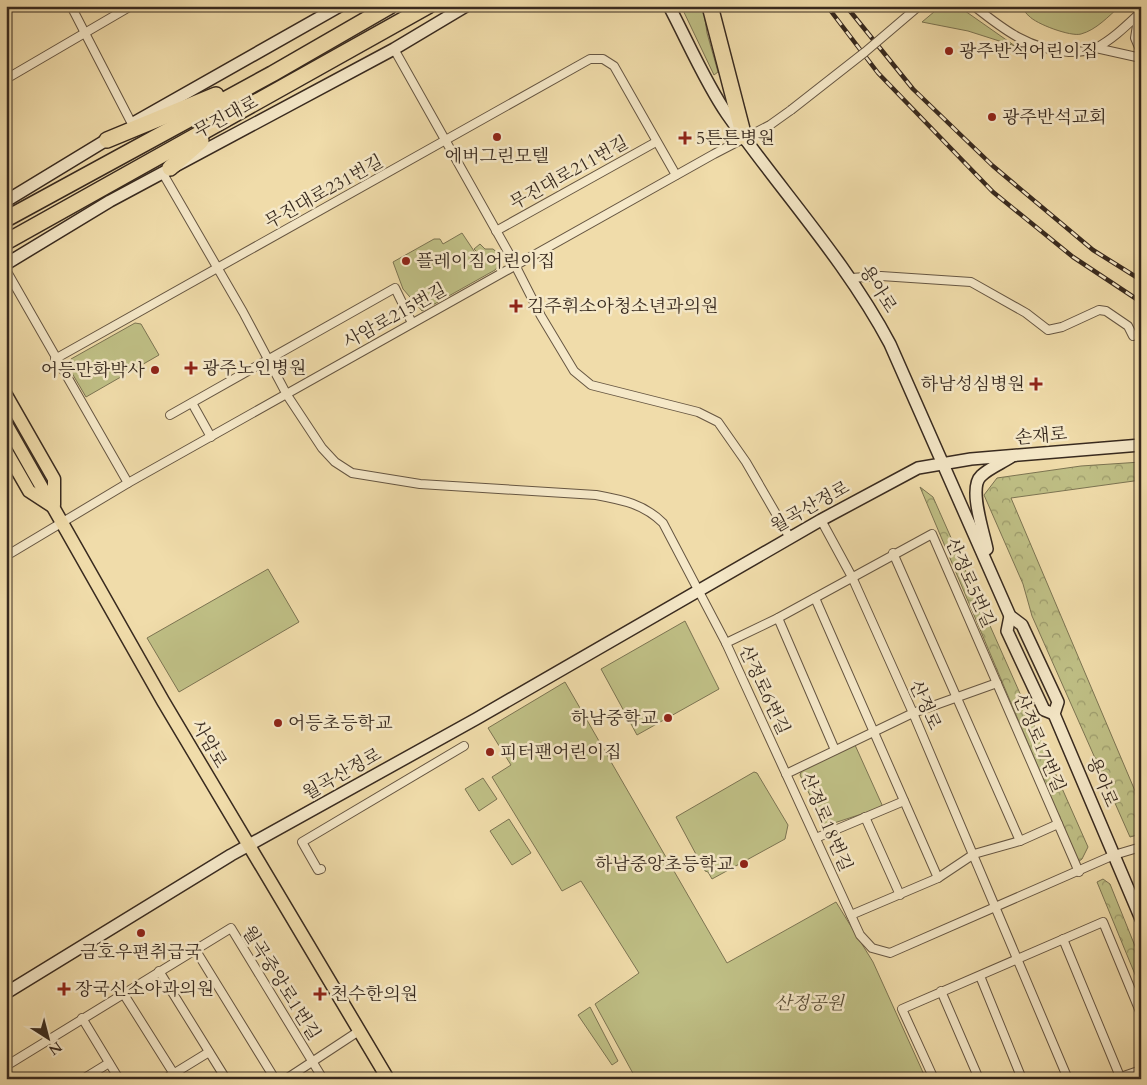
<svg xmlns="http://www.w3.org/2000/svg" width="1147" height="1085" font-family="Cardo,'Noto Serif KR',serif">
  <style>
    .green { fill: #bfbf85; stroke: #7c7452 }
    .forest { fill: url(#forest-crowns); stroke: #7c7452 }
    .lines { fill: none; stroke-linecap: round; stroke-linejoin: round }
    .street-casing { stroke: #665642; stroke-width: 10 }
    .secondary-casing { stroke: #382a1f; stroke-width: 14 }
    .primary-casing { stroke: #382a1f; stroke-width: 15 }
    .highway-casing { stroke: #382a1f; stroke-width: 18 }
    .street { stroke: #f5e8c8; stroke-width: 8 }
    .secondary { stroke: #f5e8c8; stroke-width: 11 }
    .primary { stroke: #f0dcaa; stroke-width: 12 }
    .highway { stroke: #f0dcaa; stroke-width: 15 }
    .rail-casing { stroke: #382a1f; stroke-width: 4.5 }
    .rail { stroke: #f5e8c8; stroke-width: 2.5; stroke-dasharray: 8; stroke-linecap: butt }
    .street-bridge-casing { stroke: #665642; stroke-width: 10; stroke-linecap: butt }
    .street-bridge { stroke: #f5e8c8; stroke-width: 8 }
    .poi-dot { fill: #8f2418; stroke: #f5e8c8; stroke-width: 2 }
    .labels { text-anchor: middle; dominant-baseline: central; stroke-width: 5; stroke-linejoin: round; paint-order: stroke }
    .poi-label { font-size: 18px; fill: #382a1f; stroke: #f5e8c8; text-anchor: start }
    .street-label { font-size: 18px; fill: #382a1f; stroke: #f5e8c8 }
    .park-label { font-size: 18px; font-style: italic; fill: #5a4f38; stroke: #f5e8c8 }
  </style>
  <defs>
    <pattern id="forest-crowns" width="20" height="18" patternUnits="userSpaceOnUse" patternTransform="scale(1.25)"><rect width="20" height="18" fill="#bfbf85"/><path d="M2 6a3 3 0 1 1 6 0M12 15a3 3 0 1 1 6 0" fill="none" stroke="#9c9b6c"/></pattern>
  </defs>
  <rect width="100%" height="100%" fill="#f0dcaa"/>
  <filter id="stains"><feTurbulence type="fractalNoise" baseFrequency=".004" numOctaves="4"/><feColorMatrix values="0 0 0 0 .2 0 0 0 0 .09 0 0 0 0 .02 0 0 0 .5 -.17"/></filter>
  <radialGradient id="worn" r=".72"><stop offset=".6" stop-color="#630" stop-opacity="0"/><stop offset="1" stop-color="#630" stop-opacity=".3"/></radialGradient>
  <g class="green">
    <polygon points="681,6 703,6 707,33 718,72 714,75"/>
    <polygon points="941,6 958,6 1015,46 968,31 922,22"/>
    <path d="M 1022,6 L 1120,6 C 1109,16 1096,30 1081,34 C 1071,37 1036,24 1029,16 C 1026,14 1024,10 1022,6 Z"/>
    <polygon points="462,233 478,257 479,254 474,249 480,244 485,249 493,249 499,254 500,264 495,270 422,311 403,289 393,262 434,239 440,239 443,244"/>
    <polygon points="135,323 141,324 159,355 86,397 69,368 71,359"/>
    <polygon points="268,569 299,622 179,692 147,638"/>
    <polygon points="685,621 719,689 637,735 601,669"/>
    <polygon points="565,682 727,963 836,902 873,962 926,1079 636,1079 595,1004 639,973 581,881 562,891 492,777 511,765 488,728"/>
    <polygon points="855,745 883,807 825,826 800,775 803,767"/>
    <polygon points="754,772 757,773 788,825 785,839 712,879 708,872 705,871 676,817"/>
    <polygon points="483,778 497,799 479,811 465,789"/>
    <polygon points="509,819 531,853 512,865 490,831"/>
    <polygon points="590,1007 618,1061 612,1065 578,1015"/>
  </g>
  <g class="forest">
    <polygon points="1141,462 1141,480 1011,498 1141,805 1141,834 1130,837 1032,616 1023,584 984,495 997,478 1081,466"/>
    <polygon points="920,487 933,497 1088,847 1082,859 1078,862"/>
    <polygon points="1103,879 1110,884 1141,961 1141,989 1097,882"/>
  </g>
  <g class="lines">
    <defs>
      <g id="street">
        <polyline points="71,6 132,124"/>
        <path d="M 974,6 C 1004,30 1030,50 1069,52 C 1078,52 1088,52 1096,48 C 1113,39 1127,25 1141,12"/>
        <polyline points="1139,13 1135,38 1141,52"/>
        <polyline points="1096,48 1141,58"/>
        <polyline points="394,49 511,257 541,316 574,371 591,385 698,412 718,422 746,462 790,538"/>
        <polyline points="6,79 131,6"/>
        <path d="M 162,172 L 243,312 L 287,395 L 322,448 L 335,462 L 352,473 L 420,484 L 596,495 C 623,500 644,504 663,523 L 726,643 L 860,935 L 872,948 L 890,953 L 1114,855 L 1141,847"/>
        <polyline points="496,231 656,142"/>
        <polyline points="6,270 128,483"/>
        <polyline points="851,278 881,276 971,282 1026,313 1048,330 1062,327 1099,310 1106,311 1128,326 1133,336"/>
        <polyline points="55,359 590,59 603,59 614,66 676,175"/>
        <polyline points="192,403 211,437"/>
        <polyline points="170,415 395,288 412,323"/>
        <polyline points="821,520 852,577 913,713 1068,1079"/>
        <polyline points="893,553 1020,841"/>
        <polyline points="6,556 128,483 714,154 770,125 791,110"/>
        <polyline points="815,598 938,878"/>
        <polyline points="778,618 835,750"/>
        <polyline points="726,643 778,618 932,534 1079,872"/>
        <polyline points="786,774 913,713 997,683"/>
        <polyline points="865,817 900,895"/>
        <polyline points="816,838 904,801"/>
        <polyline points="321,869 318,870 302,842 464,746"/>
        <polyline points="851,915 938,878 974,854 1020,841 1058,824"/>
        <polyline points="1063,939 1121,1079"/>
        <polyline points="195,949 275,1079"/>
        <polyline points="159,971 226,1079"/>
        <polyline points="980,976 1022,1079"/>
        <polyline points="941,991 979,1079"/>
        <polyline points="123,993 174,1074"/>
        <polyline points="82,1018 119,1079"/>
        <polyline points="6,1066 231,928 323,1079"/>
        <polyline points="83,1079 109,1063"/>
        <polyline points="165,1079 209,1052"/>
        <polyline points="286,1079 359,1031"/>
        <polyline points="934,1079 902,1009 1103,922 1141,1014"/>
        <polyline points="1115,1079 1141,1070"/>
      </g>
      <g id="secondary">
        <path d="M 669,6 C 687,40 706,84 727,114 C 781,191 846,261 890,344 L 1010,616 L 1022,625 L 1058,702 L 1054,714 L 1141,919"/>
        <polyline points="135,122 340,6"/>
        <polyline points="6,201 113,136"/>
        <polyline points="6,264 110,201 394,49 466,6"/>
        <path d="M 987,549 C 984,533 968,488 981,476 C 989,468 1002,463 1011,457"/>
        <polyline points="1010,616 1007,631 1044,710 1054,714"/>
        <polyline points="6,993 231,855 476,719 821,520 918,468 971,459 1141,445"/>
      </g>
      <g id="primary">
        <polyline points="6,395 54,479 54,505"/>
        <polyline points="6,424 163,701 388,1079"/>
        <polyline points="6,451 29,491 52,506"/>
      </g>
      <g id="highway">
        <polyline points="710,6 744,137"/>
        <polyline points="107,140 216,95"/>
        <polyline points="170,168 201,141"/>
        <polyline points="6,219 272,74 390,6"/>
        <polyline points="6,242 428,6"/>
      </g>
    </defs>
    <use href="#street" class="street-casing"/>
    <use href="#secondary" class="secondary-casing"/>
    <use href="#primary" class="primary-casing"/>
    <use href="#highway" class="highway-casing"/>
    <use href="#street" class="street"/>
    <use href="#secondary" class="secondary"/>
    <use href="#primary" class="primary"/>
    <use href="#highway" class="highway"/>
    <defs>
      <g id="rail">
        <polyline points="827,6 878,73 993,192 1073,257 1141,302"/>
        <polyline points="846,6 913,89 993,166 1093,250 1141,280"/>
      </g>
    </defs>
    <use href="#rail" class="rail-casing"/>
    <use href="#rail" class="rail"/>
    <defs>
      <polyline id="street-bridge" points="791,110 865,52 919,6"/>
    </defs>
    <use href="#street-bridge" class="street-bridge-casing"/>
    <use href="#street-bridge" class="street-bridge"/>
  </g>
  <g class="poi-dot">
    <circle cx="949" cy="51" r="5"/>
    <circle cx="992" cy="117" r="5"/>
    <circle cx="497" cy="137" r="5"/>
    <path d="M682.5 130.5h5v5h5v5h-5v5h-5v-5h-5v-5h5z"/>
    <circle cx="406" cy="261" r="5"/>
    <path d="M513.5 298.5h5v5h5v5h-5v5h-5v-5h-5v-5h5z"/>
    <path d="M188.5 360.5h5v5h5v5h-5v5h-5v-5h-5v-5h5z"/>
    <circle cx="155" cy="370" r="5"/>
    <path d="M1033.5 376.5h5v5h5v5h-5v5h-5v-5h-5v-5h5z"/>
    <circle cx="668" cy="718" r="5"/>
    <circle cx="278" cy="723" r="5"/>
    <circle cx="490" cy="752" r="5"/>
    <circle cx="744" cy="864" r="5"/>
    <circle cx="141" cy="933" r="5"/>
    <path d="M61.5 981.5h5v5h5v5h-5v5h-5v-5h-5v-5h5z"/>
    <path d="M317.5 986.5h5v5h5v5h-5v5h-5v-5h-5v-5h5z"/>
  </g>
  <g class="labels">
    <g class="poi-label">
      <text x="959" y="51">광주반석어린이집</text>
      <text x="1002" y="117">광주반석교회</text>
      <text x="696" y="138">5튼튼병원</text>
      <text x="497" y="156" text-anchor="middle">에버그린모텔</text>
      <text x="416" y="261">플레이짐어린이집</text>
      <text x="527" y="306">김주휘소아청소년과의원</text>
      <text x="202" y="368">광주노인병원</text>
      <text x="145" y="370" text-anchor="end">어등만화박사</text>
      <text x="1025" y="384" text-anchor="end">하남성심병원</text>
      <text x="658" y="718" text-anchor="end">하남중학교</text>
      <text x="288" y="723">어등초등학교</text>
      <text x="500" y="752">피터팬어린이집</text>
      <text x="734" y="864" text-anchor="end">하남중앙초등학교</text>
      <text x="141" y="952" text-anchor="middle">금호우편취급국</text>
      <text x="75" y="989">장국신소아과의원</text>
      <text x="331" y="994">천수한의원</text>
    </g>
    <g class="street-label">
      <text transform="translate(226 117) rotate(-28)">무진대로</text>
      <text transform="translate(569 173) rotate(-29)">무진대로211번길</text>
      <text transform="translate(324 192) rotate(-29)">무진대로231번길</text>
      <text transform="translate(878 289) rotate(58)">용아로</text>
      <text transform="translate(395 316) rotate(-29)">사암로215번길</text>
      <text transform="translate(1041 436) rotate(-5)">손재로</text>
      <text transform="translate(810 507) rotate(-29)">월곡산정로</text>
      <text transform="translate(970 583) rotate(66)">산정로5번길</text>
      <text transform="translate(764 690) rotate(65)">산정로6번길</text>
      <text transform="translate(925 705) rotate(66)">산정로</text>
      <text transform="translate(1039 743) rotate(67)">산정로17번길</text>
      <text transform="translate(209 744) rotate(60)">사암로</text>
      <text transform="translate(342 774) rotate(-29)">월곡산정로</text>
      <text transform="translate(1102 782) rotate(67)">용아로</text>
      <text transform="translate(826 822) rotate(67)">산정로18번길</text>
      <text transform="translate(281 983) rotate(58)">월곡중앙로1번길</text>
    </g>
    <g class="park-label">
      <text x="809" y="1003">산정공원</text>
    </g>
  </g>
  <rect width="1147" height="1085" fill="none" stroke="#f0dcaa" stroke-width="25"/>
  <rect x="8" y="8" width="1132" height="1070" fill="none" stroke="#382a1f" stroke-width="2.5"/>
  <rect x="12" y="12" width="1122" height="1060" fill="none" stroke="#382a1f"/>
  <g transform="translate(48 1038) rotate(144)" stroke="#f5e8c8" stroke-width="4" paint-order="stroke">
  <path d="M0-4L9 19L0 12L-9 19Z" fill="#382a1f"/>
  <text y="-8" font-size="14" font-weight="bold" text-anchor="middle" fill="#382a1f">N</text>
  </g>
  <rect width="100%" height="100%" filter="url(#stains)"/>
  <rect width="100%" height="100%" fill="url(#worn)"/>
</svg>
